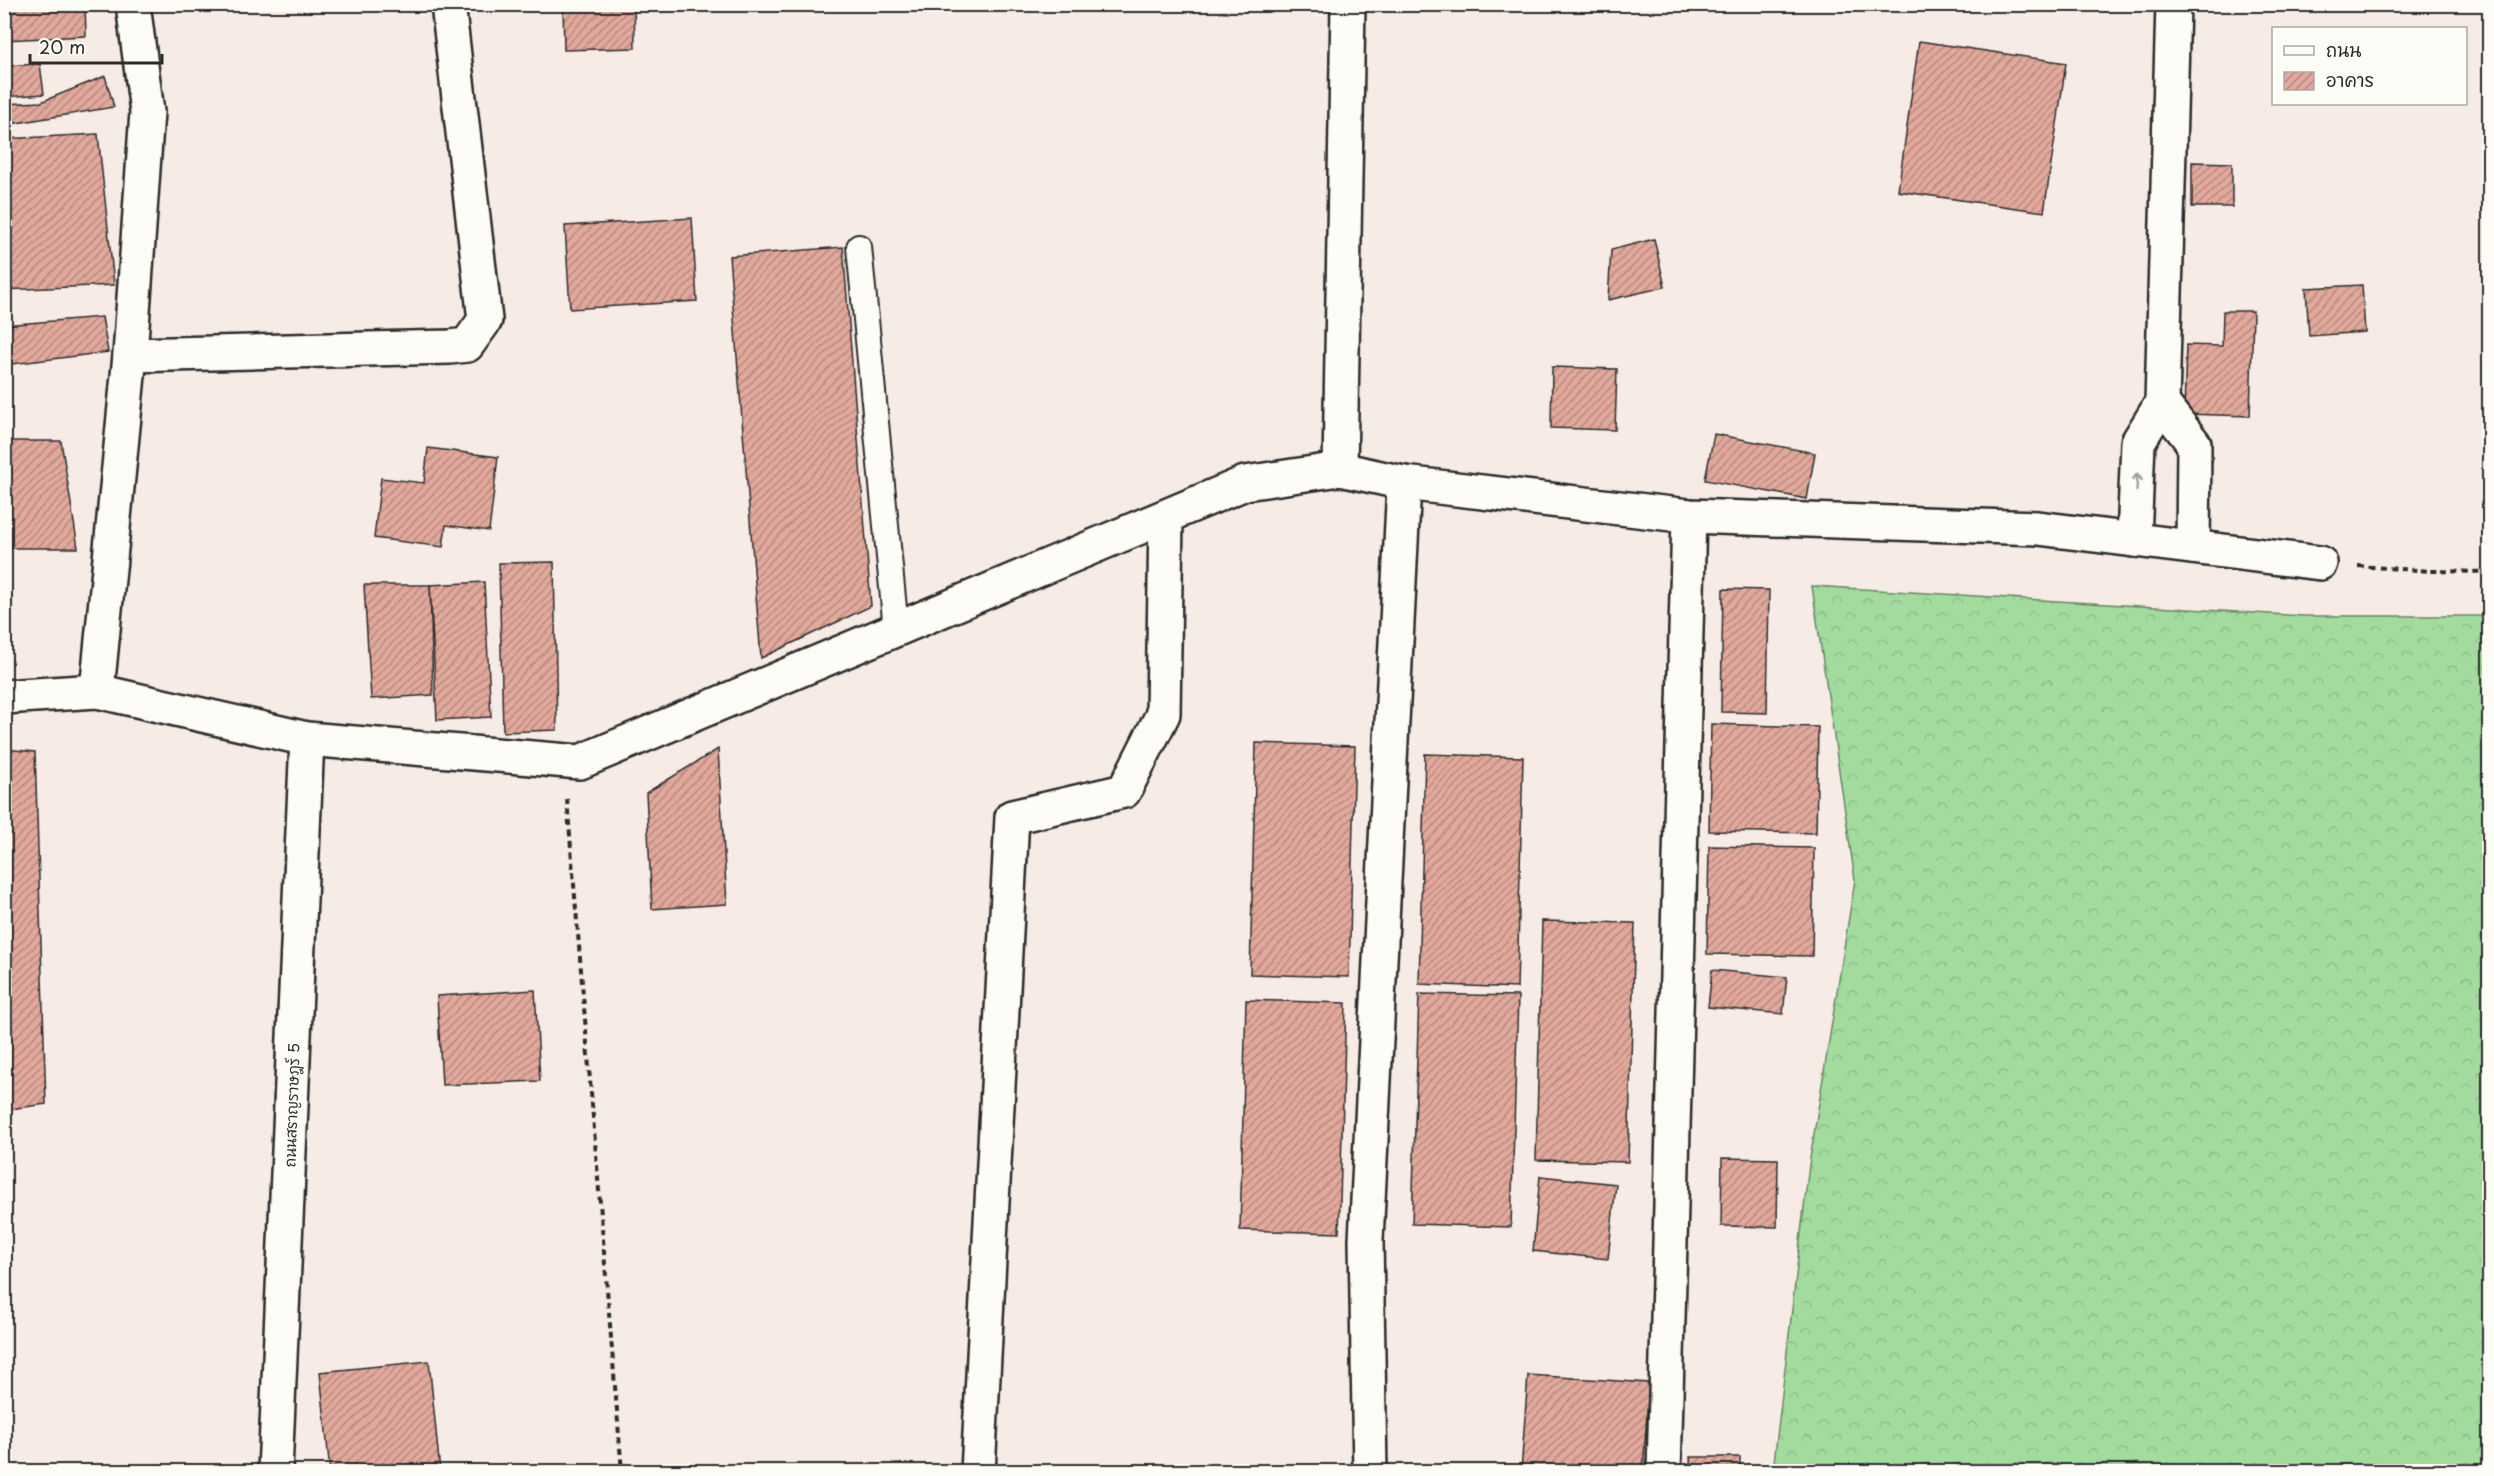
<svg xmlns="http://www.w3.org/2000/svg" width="2494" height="1476" font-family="'Playpen Sans','Playpen Sans Thai',sans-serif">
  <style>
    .forest { fill: url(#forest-crowns); stroke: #678365; stroke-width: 1.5 }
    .building { fill: url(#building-hatch); stroke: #2b2b2b; stroke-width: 1.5 }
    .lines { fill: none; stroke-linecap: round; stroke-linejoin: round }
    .service-casing { stroke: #2b2b2b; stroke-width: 28 }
    .minor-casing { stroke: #2b2b2b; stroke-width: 38 }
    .path { stroke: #2b2b2b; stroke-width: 4; stroke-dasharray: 6 4.5; stroke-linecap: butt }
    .service { stroke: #fdfcf7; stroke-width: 24 }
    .minor { stroke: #fdfcf7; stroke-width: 33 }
    .oneway { stroke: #9e9e9b }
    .labels { text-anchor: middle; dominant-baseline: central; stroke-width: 6; stroke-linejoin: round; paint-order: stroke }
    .street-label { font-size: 15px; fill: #2b2b2b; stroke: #fdfcf7 }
  </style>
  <defs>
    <pattern id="forest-crowns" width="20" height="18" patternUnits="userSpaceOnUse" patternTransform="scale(1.5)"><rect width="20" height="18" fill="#a3db9f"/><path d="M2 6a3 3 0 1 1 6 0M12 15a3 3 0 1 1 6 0" fill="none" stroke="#8cbc89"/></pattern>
    <pattern id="building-hatch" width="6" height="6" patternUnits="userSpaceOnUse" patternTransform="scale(1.5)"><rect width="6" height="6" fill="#e1a89b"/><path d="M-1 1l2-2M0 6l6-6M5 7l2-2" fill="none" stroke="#b7897f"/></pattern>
  </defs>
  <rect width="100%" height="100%" fill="#f7ebe5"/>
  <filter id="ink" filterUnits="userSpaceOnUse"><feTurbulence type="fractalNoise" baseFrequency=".0167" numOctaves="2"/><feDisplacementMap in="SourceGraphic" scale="12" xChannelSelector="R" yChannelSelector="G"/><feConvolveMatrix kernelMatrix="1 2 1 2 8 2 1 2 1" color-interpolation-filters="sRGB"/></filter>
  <g filter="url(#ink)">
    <polygon class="forest" points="1812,586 2303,616 2489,616 2489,1471 1773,1471 1809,1165 1855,880"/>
    <g class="building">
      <polygon points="4,4 85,4 86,36 4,40"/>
      <polygon points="563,4 634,4 635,48 564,50"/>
      <polygon points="1919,41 2066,63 2044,212 1898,191"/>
      <polygon points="40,64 44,94 4,97 4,66"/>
      <polygon points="105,76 114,107 4,125 4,104 41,102"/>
      <polygon points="98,134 114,285 4,290 4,139"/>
      <polygon points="2192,162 2232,163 2232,207 2192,207"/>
      <polygon points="692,218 697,301 570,309 565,226"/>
      <polygon points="1654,239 1665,287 1608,300 1611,250"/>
      <polygon points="843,247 871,606 761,658 729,256"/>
      <polygon points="2362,285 2365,332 2309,336 2306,288"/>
      <polygon points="2223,311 2253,311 2250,416 2184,414 2186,345 2222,346"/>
      <polygon points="102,317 108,352 4,365 4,325"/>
      <polygon points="1552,367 1617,369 1615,430 1551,428"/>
      <polygon points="1714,434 1815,453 1807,499 1705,480"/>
      <polygon points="4,441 61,441 78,548 4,548"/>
      <polygon points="428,448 498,457 489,531 446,525 443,547 374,538 381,478 424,483"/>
      <polygon points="554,562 557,730 503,732 499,563"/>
      <polygon points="484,582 491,717 437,720 430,585"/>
      <polygon points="364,585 430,585 433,695 371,699"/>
      <polygon points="1723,589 1769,590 1767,713 1721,712"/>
      <polygon points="1711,724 1818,727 1816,833 1709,831"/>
      <polygon points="1256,743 1355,746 1349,977 1250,974"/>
      <polygon points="4,749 35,752 46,1104 4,1110"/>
      <polygon points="718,749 727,904 652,909 646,793"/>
      <polygon points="1425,754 1523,757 1517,988 1419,984"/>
      <polygon points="1709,846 1814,848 1812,956 1707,954"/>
      <polygon points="1542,921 1635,923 1628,1162 1536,1160"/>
      <polygon points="1712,970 1787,977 1783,1014 1708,1007"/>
      <polygon points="535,990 540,1081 442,1085 437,996"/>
      <polygon points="1419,994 1518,996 1511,1227 1412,1224"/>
      <polygon points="1246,1000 1346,1003 1339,1233 1240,1230"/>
      <polygon points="1722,1158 1778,1159 1777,1227 1721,1226"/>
      <polygon points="1540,1176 1616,1184 1608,1259 1533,1251"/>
      <polygon points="429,1361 440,1472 330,1472 320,1372"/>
      <polygon points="1528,1375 1649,1383 1643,1472 1521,1472"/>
      <polygon points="1690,1457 1740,1457 1740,1472 1691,1472"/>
    </g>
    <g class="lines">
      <defs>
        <polyline id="service" points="859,247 896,629"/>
        <g id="minor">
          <polyline points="130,355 450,347 467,345 485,320 448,4"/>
          <polyline points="2162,403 2173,4"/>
          <polyline points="1340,469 1348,4"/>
          <polyline points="2134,540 2138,442 2162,403 2194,444 2193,547"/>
          <polyline points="97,691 130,355 147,112 133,4"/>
          <polyline points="4,697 97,691 307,739 580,762 1245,483 1340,469 1404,483 1689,516 2038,528 2320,563"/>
          <polyline points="275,1472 307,739"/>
          <polyline points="978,1472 1012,817 1124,791 1163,714 1166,517"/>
          <polyline points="1370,1472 1366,1240 1404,483"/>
          <polyline points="1664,1472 1689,516"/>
        </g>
      </defs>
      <use href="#service" class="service-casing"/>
      <use href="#minor" class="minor-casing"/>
      <g class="path">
        <polyline points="2358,566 2430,571 2490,572"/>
        <polyline points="567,799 622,1472"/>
      </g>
      <use href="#service" class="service"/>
      <use href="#minor" class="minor"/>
    </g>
    <defs><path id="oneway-shaft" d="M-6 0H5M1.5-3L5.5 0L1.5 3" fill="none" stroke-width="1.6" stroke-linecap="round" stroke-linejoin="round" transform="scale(1.5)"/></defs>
    <use class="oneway" href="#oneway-shaft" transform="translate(2137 482) rotate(-87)"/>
  </g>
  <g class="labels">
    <g class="street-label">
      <text transform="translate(291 1105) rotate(-88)">ถนนสราญราษฎร์ 5</text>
    </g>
  </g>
  <rect width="2494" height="1476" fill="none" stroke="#fdfcf7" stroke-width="24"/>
  <rect x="12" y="12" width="2470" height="1452" fill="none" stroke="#2b2b2b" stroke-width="2" filter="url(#ink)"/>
  <rect x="2272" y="27" width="195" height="78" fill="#fdfcf7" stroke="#a9a8a5" stroke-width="1.5"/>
  <rect x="2284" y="46" width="30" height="9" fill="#fdfcf7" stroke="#a9a8a5" stroke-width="1.5"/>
  <text x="2326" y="57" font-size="18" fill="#2b2b2b">ถนน</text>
  <rect x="2284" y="72" width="30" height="18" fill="url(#building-hatch)" stroke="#a9a8a5" stroke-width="1.5"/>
  <text x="2326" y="87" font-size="18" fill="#2b2b2b">อาคาร</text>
  <path d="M30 54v9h132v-9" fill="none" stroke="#2b2b2b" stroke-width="3"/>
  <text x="39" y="54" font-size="18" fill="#2b2b2b" stroke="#fdfcf7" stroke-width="4.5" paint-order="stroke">20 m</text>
</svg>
